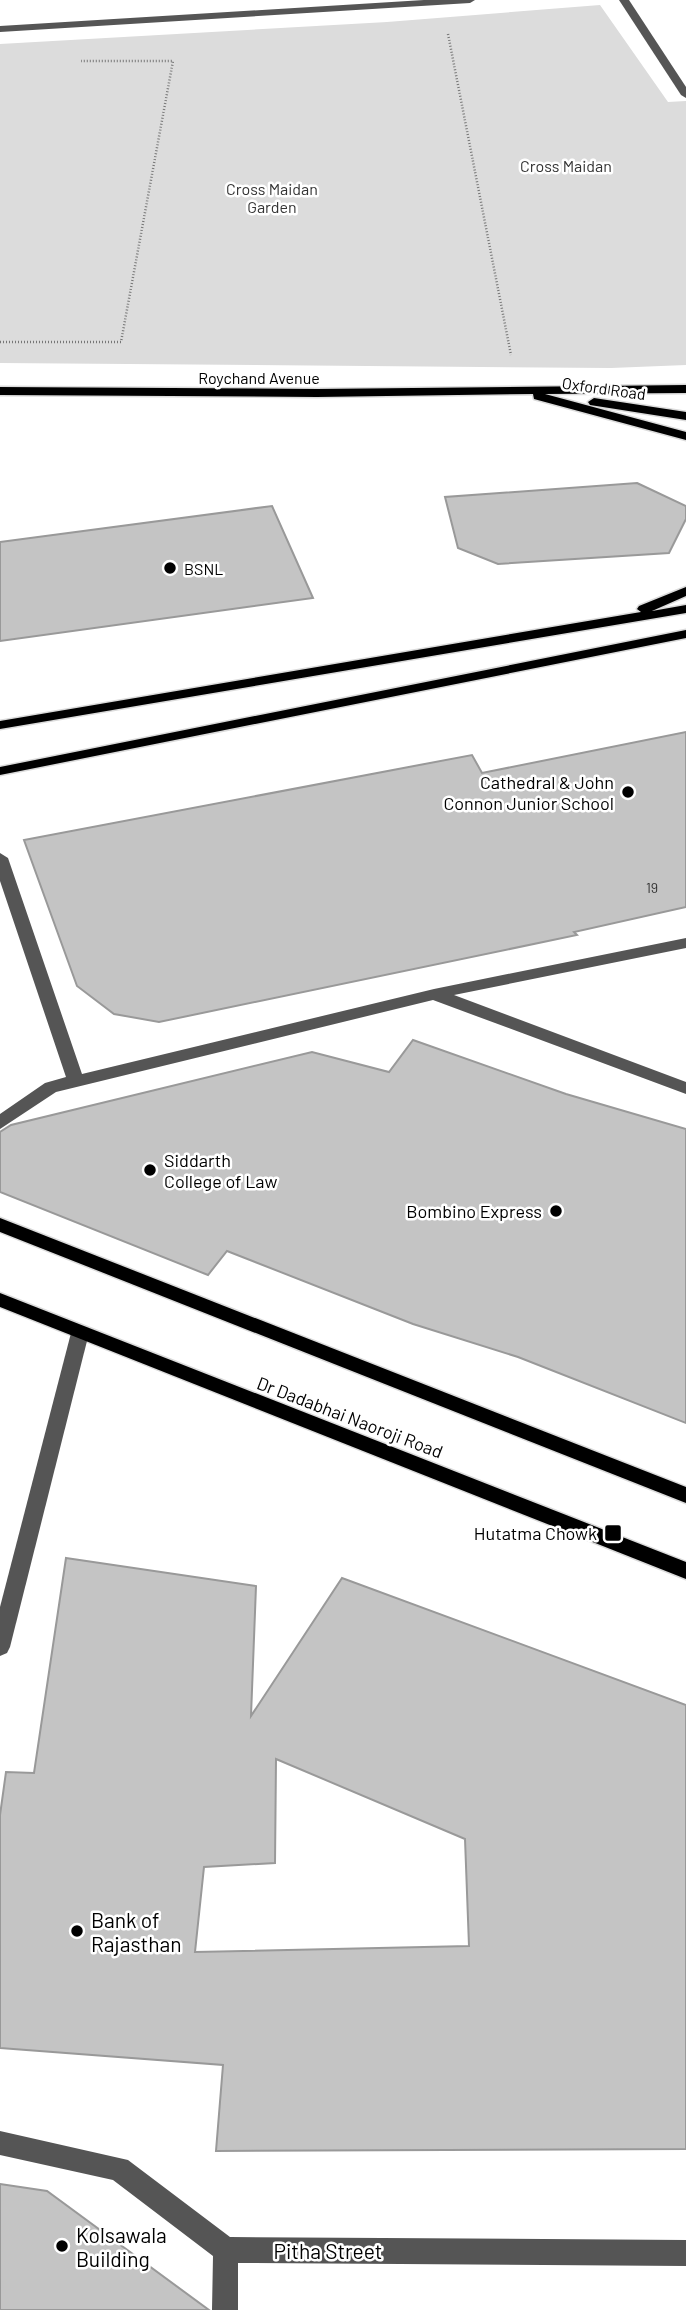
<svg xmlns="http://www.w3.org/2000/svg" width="686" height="2310" font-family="Barlow,sans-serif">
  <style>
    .green { fill: #dcdcdc }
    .building { fill: #c4c4c4; stroke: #999; stroke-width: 2; fill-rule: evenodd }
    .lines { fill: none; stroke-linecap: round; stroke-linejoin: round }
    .major-casing { stroke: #dbdbdb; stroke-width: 3 }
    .path { stroke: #777; stroke-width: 2.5; stroke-dasharray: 1 2; stroke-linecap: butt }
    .minor { fill: #555; fill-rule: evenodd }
    .major { fill: #000; fill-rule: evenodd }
    .poi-dot { fill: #000; stroke: #fff; stroke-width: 2.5 }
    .labels { text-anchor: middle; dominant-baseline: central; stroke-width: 5; stroke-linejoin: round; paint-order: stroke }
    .number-label { font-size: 14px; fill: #313131 }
    .far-park-label { font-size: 16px; fill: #333; stroke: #fff }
    .far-street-label { font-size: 16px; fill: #000; stroke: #fff }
    .far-poi-label { font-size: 16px; fill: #000; stroke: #fff; text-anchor: start }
    .poi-label { font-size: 18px; fill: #000; stroke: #fff; text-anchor: end }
    .street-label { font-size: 18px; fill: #000; stroke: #fff }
    .near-poi-label { font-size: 21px; fill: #000; stroke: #fff; text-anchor: start }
    .near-street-label { font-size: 21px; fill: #000; stroke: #fff }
  </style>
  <rect width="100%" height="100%" fill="#fff"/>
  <polygon class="green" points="600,5 668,102 686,101 686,365 611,368 0,363 0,44 387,22"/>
  <g class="building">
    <polygon points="637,483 686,506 686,519 669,553 498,564 458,548 445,497"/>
    <polygon points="272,506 313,598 0,641 0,542"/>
    <polygon points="686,732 686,907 574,932 577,935 159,1022 114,1014 77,986 24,840 472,755 482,773"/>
    <polygon points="413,1040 566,1094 686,1129 686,1423 518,1357 413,1324 227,1251 208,1275 0,1192 0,1132 11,1125 312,1052 389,1072"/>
    <path d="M 66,1558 L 256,1586 L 251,1716 L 342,1578 L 686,1705 L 686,2149 L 216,2151 L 223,2065 L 0,2048 L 0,1815 L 6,1772 L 34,1773 ZM 276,1759 L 465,1839 L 469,1946 L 195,1952 L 204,1867 L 275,1863 Z"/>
    <polygon points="0,2184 47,2191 209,2310 0,2310"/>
  </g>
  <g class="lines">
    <defs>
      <g id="major">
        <polygon points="686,385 686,393 545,394 686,432 686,440 534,399 533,394 317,397 0,395 0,387 317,389"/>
        <polygon points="594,398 686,412 686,420 590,405 588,402"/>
        <polygon points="686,587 686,596 652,611 686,605 686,613 0,729 0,721 641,612 637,609 639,606"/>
        <polygon points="686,630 686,638 0,775 0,767"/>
        <polygon points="0,1218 686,1487 686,1503 0,1232"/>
        <polygon points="0,1293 686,1562 686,1579 0,1307"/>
      </g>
    </defs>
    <use href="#major" class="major-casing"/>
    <g class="path">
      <polyline points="448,34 511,355"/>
      <polyline points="0,342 121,342 173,61 81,61"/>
    </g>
    <g class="minor">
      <polygon points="424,0 475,0 470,3 0,32 0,26"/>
      <polygon points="619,0 629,0 686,87 686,98 681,95"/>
      <polygon points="0,853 8,858 82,1074 434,989 686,938 686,948 454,995 686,1082 686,1094 433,1000 56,1092 0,1129 0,1114 45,1083 66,1077 0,881"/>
      <polygon points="80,1326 87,1328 89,1333 10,1647 7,1653 0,1656 0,1607 71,1333 73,1328"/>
      <polygon points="0,2131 128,2160 230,2237 686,2240 686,2266 238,2263 238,2310 212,2310 213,2256 113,2180 0,2155"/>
    </g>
    <use href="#major" class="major"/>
  </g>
  <g class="poi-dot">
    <circle cx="170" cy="568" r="7"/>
    <circle cx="628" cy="792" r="7"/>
    <circle cx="150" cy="1170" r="7"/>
    <circle cx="556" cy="1211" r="7"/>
    <rect x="604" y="1524" width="18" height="18" rx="3.5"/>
    <circle cx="77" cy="1931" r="7"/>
    <circle cx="62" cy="2246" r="7"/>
  </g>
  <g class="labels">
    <g class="number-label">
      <text x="652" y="887">19</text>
    </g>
    <g class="far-park-label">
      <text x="566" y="165">Cross Maidan</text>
      <text x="272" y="188">Cross Maidan<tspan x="272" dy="18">Garden</tspan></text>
    </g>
    <g class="far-street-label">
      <text x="259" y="377">Roychand Avenue</text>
      <text transform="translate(604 388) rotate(8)">Oxford Road</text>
    </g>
    <g class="far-poi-label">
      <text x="184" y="568">BSNL</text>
    </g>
    <g class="poi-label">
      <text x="614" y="782">Cathedral &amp; John<tspan x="614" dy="21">Connon Junior School</tspan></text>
      <text x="164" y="1160" text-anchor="start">Siddarth<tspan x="164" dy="21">College of Law</tspan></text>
      <text x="542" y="1211">Bombino Express</text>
      <text x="597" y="1533">Hutatma Chowk</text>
    </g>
    <g class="street-label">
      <text transform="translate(350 1417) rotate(21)">Dr Dadabhai Naoroji Road</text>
    </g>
    <g class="near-poi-label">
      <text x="91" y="1919">Bank of<tspan x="91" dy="24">Rajasthan</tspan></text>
      <text x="76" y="2234">Kolsawala<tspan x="76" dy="24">Building</tspan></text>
    </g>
    <g class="near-street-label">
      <text x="328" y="2250">Pitha Street</text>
    </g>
  </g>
</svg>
